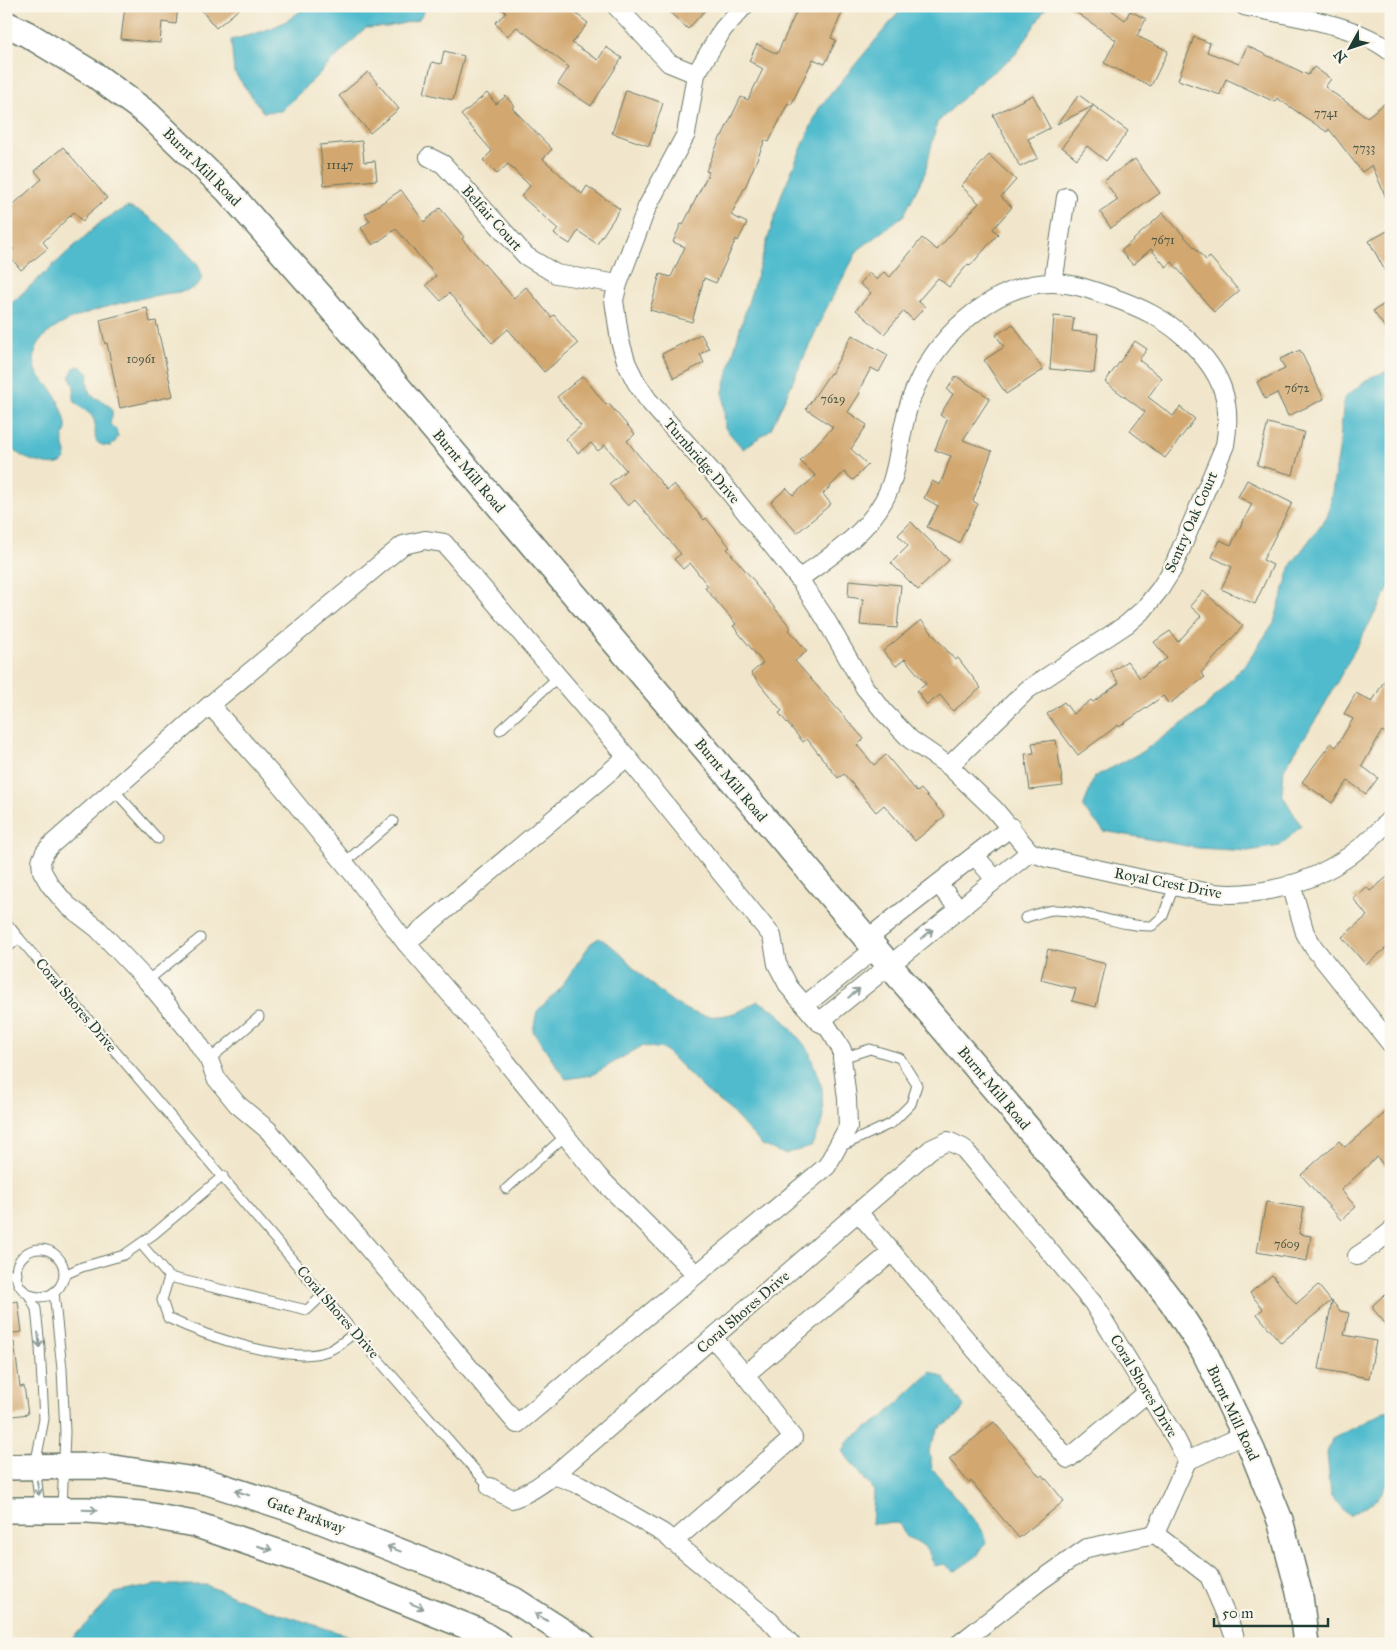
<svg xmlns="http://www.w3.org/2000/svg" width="1397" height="1650" font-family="'IM FELL Great Primer',serif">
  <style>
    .water { fill: #50bbcd; stroke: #387c80 }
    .building { fill: #d2a770 }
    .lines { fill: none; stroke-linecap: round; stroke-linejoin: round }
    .lane-casing { stroke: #687869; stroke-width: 11 }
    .street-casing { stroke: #687869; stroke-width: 20 }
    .secondary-casing { stroke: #687869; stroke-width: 28 }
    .lane { stroke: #fff; stroke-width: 9 }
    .street { stroke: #fff; stroke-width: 18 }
    .secondary { stroke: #fff; stroke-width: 25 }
    .oneway { stroke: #8f9e9a }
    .labels { text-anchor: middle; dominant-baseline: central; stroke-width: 4.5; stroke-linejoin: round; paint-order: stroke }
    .number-label { font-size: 12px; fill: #4c5843 }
    .street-label { font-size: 15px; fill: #1f3d34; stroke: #fbf7ec }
  </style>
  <rect width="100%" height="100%" fill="#fbf7ec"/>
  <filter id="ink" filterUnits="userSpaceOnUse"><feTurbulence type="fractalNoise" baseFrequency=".02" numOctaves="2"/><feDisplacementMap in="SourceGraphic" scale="10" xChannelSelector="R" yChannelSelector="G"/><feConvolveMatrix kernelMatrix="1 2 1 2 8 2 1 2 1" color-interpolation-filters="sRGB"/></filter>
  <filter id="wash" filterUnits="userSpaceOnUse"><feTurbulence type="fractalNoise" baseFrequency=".0096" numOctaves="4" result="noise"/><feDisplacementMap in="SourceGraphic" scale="20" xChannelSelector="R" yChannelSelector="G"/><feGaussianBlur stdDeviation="1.12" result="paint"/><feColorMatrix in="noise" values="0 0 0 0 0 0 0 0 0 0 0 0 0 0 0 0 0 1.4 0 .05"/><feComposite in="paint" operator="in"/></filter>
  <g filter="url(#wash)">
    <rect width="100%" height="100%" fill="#f1e6cb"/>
    <g class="water">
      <path d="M 305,6 L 428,6 L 418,20 L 387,27 L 366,28 L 281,111 L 263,112 L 234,72 L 231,40 C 257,33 286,27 305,6 Z"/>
      <polygon points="904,6 1047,6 1016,54 976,85 937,123 925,173 904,215 858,250 825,311 771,429 743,449 725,428 723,392 739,332 782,193 819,108"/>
      <path d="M 127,207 C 150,213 168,233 184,250 C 191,257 206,270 200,282 C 198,287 190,289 185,291 C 176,293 167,293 158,295 C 127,301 64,314 43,338 C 35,346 32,358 36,369 C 38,377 45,381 50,387 C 56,394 68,420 66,429 C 65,434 62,437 63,443 C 64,447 66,450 66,454 C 65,470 44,464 34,461 C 24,459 14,451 6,443 L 6,308 L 102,221 Z"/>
      <path d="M 78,366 L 82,367 L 89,374 L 87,382 L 90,394 C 98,401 115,403 112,416 C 111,419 110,421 110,424 L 116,430 L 118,436 L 115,442 L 111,446 C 86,446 100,430 93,418 C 89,411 81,409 76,403 C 72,397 75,394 74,388 C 74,384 71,380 70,376 L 74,368 Z"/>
      <polygon points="1391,370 1391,584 1320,713 1284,769 1282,794 1301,826 1280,846 1248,851 1198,848 1104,831 1083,808 1094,777 1140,753 1202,710 1249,660 1274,622 1291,565 1328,515 1339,451 1344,398 1371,377"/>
      <path d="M 599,938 C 613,945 623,956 634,968 C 664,996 693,1028 737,1012 C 744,1010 751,1004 758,1001 L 776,1011 L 808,1049 L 822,1088 L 823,1121 L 811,1147 L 784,1154 L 762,1145 L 730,1110 L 705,1090 L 664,1049 L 642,1046 L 592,1075 L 566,1079 L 533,1031 L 537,1011 L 559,990 L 591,943 Z"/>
      <path d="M 931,1372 L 944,1378 L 964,1406 L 959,1415 L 938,1429 L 929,1450 L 932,1468 L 982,1530 L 986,1542 L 977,1556 L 954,1572 L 945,1564 L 934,1566 C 929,1548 923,1543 906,1537 L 899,1523 L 872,1524 L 874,1491 L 843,1452 L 848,1441 L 883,1417 Z"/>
      <polygon points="1391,1409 1391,1480 1377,1499 1349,1516 1331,1496 1327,1453 1332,1439"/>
      <polygon points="155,1585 206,1585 265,1609 374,1644 67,1644 115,1593"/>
    </g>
    <g id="blocks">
      <g class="building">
        <polygon points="125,6 178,7 176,24 162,22 160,43 121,39"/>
        <polygon points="198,6 243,6 216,28"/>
        <polygon points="500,6 566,6 588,23 572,43 598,60 606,47 622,58 591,106 558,84 569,67 517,27 507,36 495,23 506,13"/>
        <polygon points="663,6 709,6 688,29"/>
        <polygon points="799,6 845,6 831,38 836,40 825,64 813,59 791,105 788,103 769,142 765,140 747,183 731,215 747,223 738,241 736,239 716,283 704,278 692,322 650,310 660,274 671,277 685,247 673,242 681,224 683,225 709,172 706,171 721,136 722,136 741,97 748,100 763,69 749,61 757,44 777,54"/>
        <polygon points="1067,6 1106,6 1125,20 1130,11 1146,19 1137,36 1168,51 1151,86 1104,63 1116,40"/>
        <polygon points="1194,37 1210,43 1207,52 1239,64 1247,46 1308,75 1314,67 1331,79 1325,87 1367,117 1384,104 1391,113 1391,122 1385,126 1391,134 1391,209 1372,165 1362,172 1329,129 1327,132 1277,98 1275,102 1226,79 1220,95 1178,80"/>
        <polygon points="444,51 464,56 453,100 424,93 432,62 441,64"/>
        <polygon points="368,72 399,109 370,133 339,96"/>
        <polygon points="626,90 663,103 649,146 612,133"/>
        <polygon points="487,93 496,104 506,96 514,106 512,108 552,149 543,159 582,194 587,186 620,209 597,244 578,231 570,244 554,234 558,229 521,196 530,186 508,164 497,174 483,160 492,151 461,115"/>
        <polygon points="1033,95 1050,128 1028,139 1038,158 1020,167 993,115"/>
        <polygon points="1079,95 1128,131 1106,161 1087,146 1077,159 1062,147 1093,106 1057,124"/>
        <polygon points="362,141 364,162 375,161 377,180 324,185 320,145"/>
        <polygon points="63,147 107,198 87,215 83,222 74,212 43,242 48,248 21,270 8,254 14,249 6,240 6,211 42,179 35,171"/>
        <polygon points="989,155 1016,180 1001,197 1012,207 993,229 998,234 970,266 968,264 949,287 938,278 918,301 925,307 913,320 904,311 884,334 856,310 871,293 860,284 869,273 877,280 884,272 890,277 922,238 937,250 979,203 961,186"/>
        <polygon points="1135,159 1160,193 1111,228 1100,212 1118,200 1104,180"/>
        <polygon points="401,190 424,222 440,208 464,237 462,239 514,298 526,287 551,317 554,315 578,344 544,372 508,329 492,343 449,293 441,301 426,285 436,276 396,229 373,245 361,228 370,221 365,214"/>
        <polygon points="1163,213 1206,260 1210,257 1239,291 1214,312 1172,262 1166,267 1151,249 1133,265 1121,251"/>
        <polygon points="1391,229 1391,282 1369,241"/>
        <polygon points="1391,300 1391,336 1373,311"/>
        <polygon points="147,308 150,322 156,321 173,396 120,408 107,343 105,344 100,320"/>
        <polygon points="1054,316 1074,318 1072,331 1098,334 1094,373 1050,369"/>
        <polygon points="1013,324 1043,370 1006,394 984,360 1004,347 996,335"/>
        <polygon points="701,334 709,349 700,354 704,363 674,378 662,354"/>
        <polygon points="852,335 888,355 879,372 871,368 858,392 860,393 848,412 867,425 851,449 868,465 853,480 844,472 823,494 831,504 797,533 771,502 787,488 793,495 816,476 800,461 833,427 806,409 830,373 831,374"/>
        <polygon points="1135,341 1147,349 1139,360 1162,378 1148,397 1173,416 1180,407 1195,419 1165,458 1130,431 1145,412 1105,382"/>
        <polygon points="1300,350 1324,399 1288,416 1277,393 1265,399 1257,382 1285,369 1280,359"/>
        <polygon points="583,376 606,405 608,403 635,434 627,441 667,490 674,484 704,520 706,518 730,547 727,549 756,583 755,584 791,628 789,630 807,651 795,661 864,739 857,745 874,765 886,755 917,792 921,789 945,816 915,841 884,805 876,812 844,774 838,778 807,739 803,742 779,713 782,711 751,673 763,663 733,626 736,624 705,588 708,586 690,563 683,569 674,559 681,554 635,500 628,506 609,484 626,470 605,445 598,451 591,443 578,453 566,439 581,426 557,397"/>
        <polygon points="956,376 990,398 963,440 992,451 973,501 978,504 959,543 927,527 938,506 924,498 932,481 940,485 951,456 935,450 947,420 940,415 953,394 947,390"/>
        <polygon points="1268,423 1304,432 1293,475 1257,465"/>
        <polygon points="1247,480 1292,503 1263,560 1273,565 1255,604 1221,589 1232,567 1212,557 1220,540 1231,545 1252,504 1238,497"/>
        <polygon points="911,522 949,560 918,590 891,563 908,546 898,535"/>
        <polygon points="849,580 901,585 897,628 860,625 863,599 848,597"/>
        <polygon points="1203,591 1243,626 1201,673 1205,677 1169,704 1163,696 1119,727 1118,725 1078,755 1047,714 1064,702 1073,714 1091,700 1093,702 1119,683 1111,672 1127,661 1140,678 1167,658 1154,642 1170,631 1178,642 1201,616 1190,606"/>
        <polygon points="921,620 955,660 958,658 981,688 953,711 940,695 927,705 917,691 926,684 905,659 896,666 883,651"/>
        <polygon points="1391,669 1391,736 1382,731 1362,766 1378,778 1366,794 1348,781 1332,803 1302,782 1331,743 1336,747 1353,719 1344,714 1356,693 1372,702"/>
        <polygon points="1056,740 1063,786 1030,790 1025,754 1034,753 1032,743"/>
        <polygon points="1391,874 1391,944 1366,965 1342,937 1367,916 1353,898 1367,887 1370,891"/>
        <polygon points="1048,949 1106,964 1096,1007 1072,1001 1076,989 1041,980"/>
        <polygon points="1391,1108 1391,1174 1377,1157 1341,1190 1356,1207 1341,1220 1301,1175 1339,1141 1345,1147"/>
        <polygon points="1266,1202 1304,1208 1299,1234 1311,1236 1307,1261 1257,1252"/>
        <polygon points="1272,1275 1296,1304 1318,1285 1331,1301 1281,1343 1257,1314 1263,1309 1250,1293"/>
        <polygon points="1385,1294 1391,1301 1391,1330 1373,1309 1373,1305"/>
        <polygon points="18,1301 22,1332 6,1334 6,1303"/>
        <polygon points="1332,1301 1340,1311 1349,1313 1344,1335 1376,1341 1369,1378 1319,1369"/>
        <polygon points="14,1342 20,1387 24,1386 28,1414 6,1417 6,1343"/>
        <polygon points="994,1422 1040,1477 1043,1475 1064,1501 1019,1538 971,1481 969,1483 949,1459"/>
      </g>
    </g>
  </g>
  <g filter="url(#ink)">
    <use href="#blocks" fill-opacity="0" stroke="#687869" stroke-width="1"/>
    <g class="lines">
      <defs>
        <g id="lane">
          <polyline points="500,730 558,677"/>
          <polyline points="114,790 158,839"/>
          <polyline points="344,863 393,821"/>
          <path d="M 1025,918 C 1034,915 1045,910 1055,910 C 1088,910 1119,927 1152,926 L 1163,916 L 1174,886"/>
          <polyline points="6,922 19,938"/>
          <polyline points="6,949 19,938 347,1324 490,1487"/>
          <polyline points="147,981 200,938"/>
          <polyline points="209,1060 259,1017"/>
          <polyline points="840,1147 892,1123 911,1104 917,1085 900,1058 870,1049 842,1058"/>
          <polyline points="506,1189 565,1136"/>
          <path d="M 141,1244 L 169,1277 L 162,1300 L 168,1318 C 203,1335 293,1367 330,1350 C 339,1346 347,1338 355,1333"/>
          <circle cx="40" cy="1273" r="24"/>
          <polyline points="6,1274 17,1274"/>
          <polyline points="64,1275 82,1267 124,1255 154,1234 223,1176"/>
          <polyline points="169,1277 307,1310 323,1295"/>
          <polyline points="54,1292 62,1369 65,1432 62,1509"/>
          <polyline points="28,1293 36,1309 40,1347 44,1419 35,1466 40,1507"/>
        </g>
        <g id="street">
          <polyline points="616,6 669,63 696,74"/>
          <polyline points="744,6 723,29 696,74 686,134 647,207 618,284 614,300 620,341 627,364 636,382 648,400 727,489 799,579 825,618 865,688 885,713 911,740 949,766 994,809 1030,852"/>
          <path d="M 1244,6 C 1289,16 1355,23 1391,52"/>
          <polyline points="429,157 443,164 526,256 556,274 618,284"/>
          <polyline points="1053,283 1066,197"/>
          <polygon points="425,540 444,543 627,757 772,936 777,964 789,987 819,1022 827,1026 836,1040 842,1050 842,1058 847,1099 848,1127 827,1166 517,1424 268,1130 237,1104 216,1078 209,1060 194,1037 147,981 97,928 67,905 50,885 42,871 41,861 45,852 51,845 210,705 403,545"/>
          <path d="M 799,579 C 830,556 865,535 884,500 C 897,476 898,450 904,424 C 907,408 913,392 920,378 C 944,330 997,283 1052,283 C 1073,283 1092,290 1111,297 C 1140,307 1166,319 1189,341 C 1221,372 1233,400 1225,445 L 1172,570 L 1160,589 L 1144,609 L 1127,624 L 1027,690 L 949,766"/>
          <polyline points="210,705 280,784 355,876 406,943 470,1017 598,1176 696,1274"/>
          <path d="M 1030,852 L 1047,858 C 1084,866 1120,874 1156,882 C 1180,887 1205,894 1231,894 C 1296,893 1348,867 1391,818"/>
          <polyline points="975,856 995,879"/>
          <polyline points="938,884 959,909"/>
          <polyline points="1291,884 1305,933 1314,948 1391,1044"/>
          <polyline points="867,939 1011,827"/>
          <polyline points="406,943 627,757"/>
          <polyline points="805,1005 876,948"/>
          <polyline points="819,1022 1030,852"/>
          <polyline points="858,1212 1068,1459 1148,1392"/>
          <polyline points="1357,1256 1372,1246 1391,1231"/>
          <polyline points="745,1375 892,1252"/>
          <polyline points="1187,1461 1155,1534 1209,1576 1234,1634 1236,1644"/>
          <polyline points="1187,1461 1244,1435"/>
          <polyline points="554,1475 580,1485 663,1533 770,1621 791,1644"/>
          <path d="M 490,1487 L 512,1499 C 528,1494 540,1485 554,1475 L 931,1149 L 948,1141 L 963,1148 L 1093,1303 L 1176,1439 L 1187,1461"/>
          <polyline points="673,1542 793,1438 745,1375 713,1338"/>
          <polyline points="959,1644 1040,1581 1087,1548 1155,1534"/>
        </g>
        <g id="secondary">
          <polyline points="6,24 27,34 95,75 148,114 227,190 325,301 1139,1259 1172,1302 1204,1351 1252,1450 1280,1520 1300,1596 1306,1644"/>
          <polyline points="6,1467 101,1466 208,1482 291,1509 452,1572 514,1600 582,1644"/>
          <polyline points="6,1510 88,1510 141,1514 194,1524 301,1560 476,1630 499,1644"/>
        </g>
      </defs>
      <use href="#lane" class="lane-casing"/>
      <use href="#street" class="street-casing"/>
      <use href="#secondary" class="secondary-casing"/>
      <use href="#lane" class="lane"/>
      <use href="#street" class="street"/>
      <use href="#secondary" class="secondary"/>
    </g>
    <defs><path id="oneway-shaft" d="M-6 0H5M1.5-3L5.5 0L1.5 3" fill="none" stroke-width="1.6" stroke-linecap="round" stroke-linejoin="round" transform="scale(1.25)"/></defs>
    <g class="oneway">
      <use href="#oneway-shaft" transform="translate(927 934) rotate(-39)"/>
      <use href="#oneway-shaft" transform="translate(854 993) rotate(-39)"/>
      <use href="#oneway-shaft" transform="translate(39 1340) rotate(84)"/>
      <use href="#oneway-shaft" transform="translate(38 1488) rotate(82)"/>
      <use href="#oneway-shaft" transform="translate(242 1493) rotate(-162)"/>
      <use href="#oneway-shaft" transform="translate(90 1510) rotate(2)"/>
      <use href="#oneway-shaft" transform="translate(265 1548) rotate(18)"/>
      <use href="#oneway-shaft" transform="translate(394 1549) rotate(-159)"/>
      <use href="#oneway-shaft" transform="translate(417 1606) rotate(22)"/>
      <use href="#oneway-shaft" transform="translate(541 1617) rotate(-149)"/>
    </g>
  </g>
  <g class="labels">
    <g class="number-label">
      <text x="1326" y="113">7741</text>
      <text x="1364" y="148">7733</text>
      <text x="340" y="165">11147</text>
      <text x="1163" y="240">7671</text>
      <text x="141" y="359">10961</text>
      <text x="1297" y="388">7672</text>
      <text x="833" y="399">7629</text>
      <text x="1287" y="1244">7609</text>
    </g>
    <g class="street-label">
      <text transform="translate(202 167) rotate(45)">Burnt Mill Road</text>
      <text transform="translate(492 218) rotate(48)">Belfair Court</text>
      <text transform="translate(702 461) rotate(49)">Turnbridge Drive</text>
      <text transform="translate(469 471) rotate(50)">Burnt Mill Road</text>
      <text transform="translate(1191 522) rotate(-66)">Sentry Oak Court</text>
      <text transform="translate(731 780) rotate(50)">Burnt Mill Road</text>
      <text transform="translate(1168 883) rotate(11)">Royal Crest Drive</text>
      <text transform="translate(76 1005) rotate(50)">Coral Shores Drive</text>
      <text transform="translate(994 1088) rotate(50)">Burnt Mill Road</text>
      <text transform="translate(338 1312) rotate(49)">Coral Shores Drive</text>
      <text transform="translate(743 1312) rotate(-41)">Coral Shores Drive</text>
      <text transform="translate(1144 1386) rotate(59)">Coral Shores Drive</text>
      <text transform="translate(1233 1413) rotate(65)">Burnt Mill Road</text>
      <text transform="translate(306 1515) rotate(20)">Gate Parkway</text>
    </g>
  </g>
  <rect width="1397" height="1650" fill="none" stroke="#fbf7ec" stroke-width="25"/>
  <g transform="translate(1350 48) rotate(230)" stroke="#fbf7ec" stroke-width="4" paint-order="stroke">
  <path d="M0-4L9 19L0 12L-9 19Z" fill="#1f3d34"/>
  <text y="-8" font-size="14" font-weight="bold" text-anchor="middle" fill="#1f3d34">N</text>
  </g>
  <path d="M1214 1618v8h114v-8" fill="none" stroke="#1f3d34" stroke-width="2.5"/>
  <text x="1222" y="1618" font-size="15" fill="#1f3d34" stroke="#fbf7ec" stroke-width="4" paint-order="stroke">50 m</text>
</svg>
